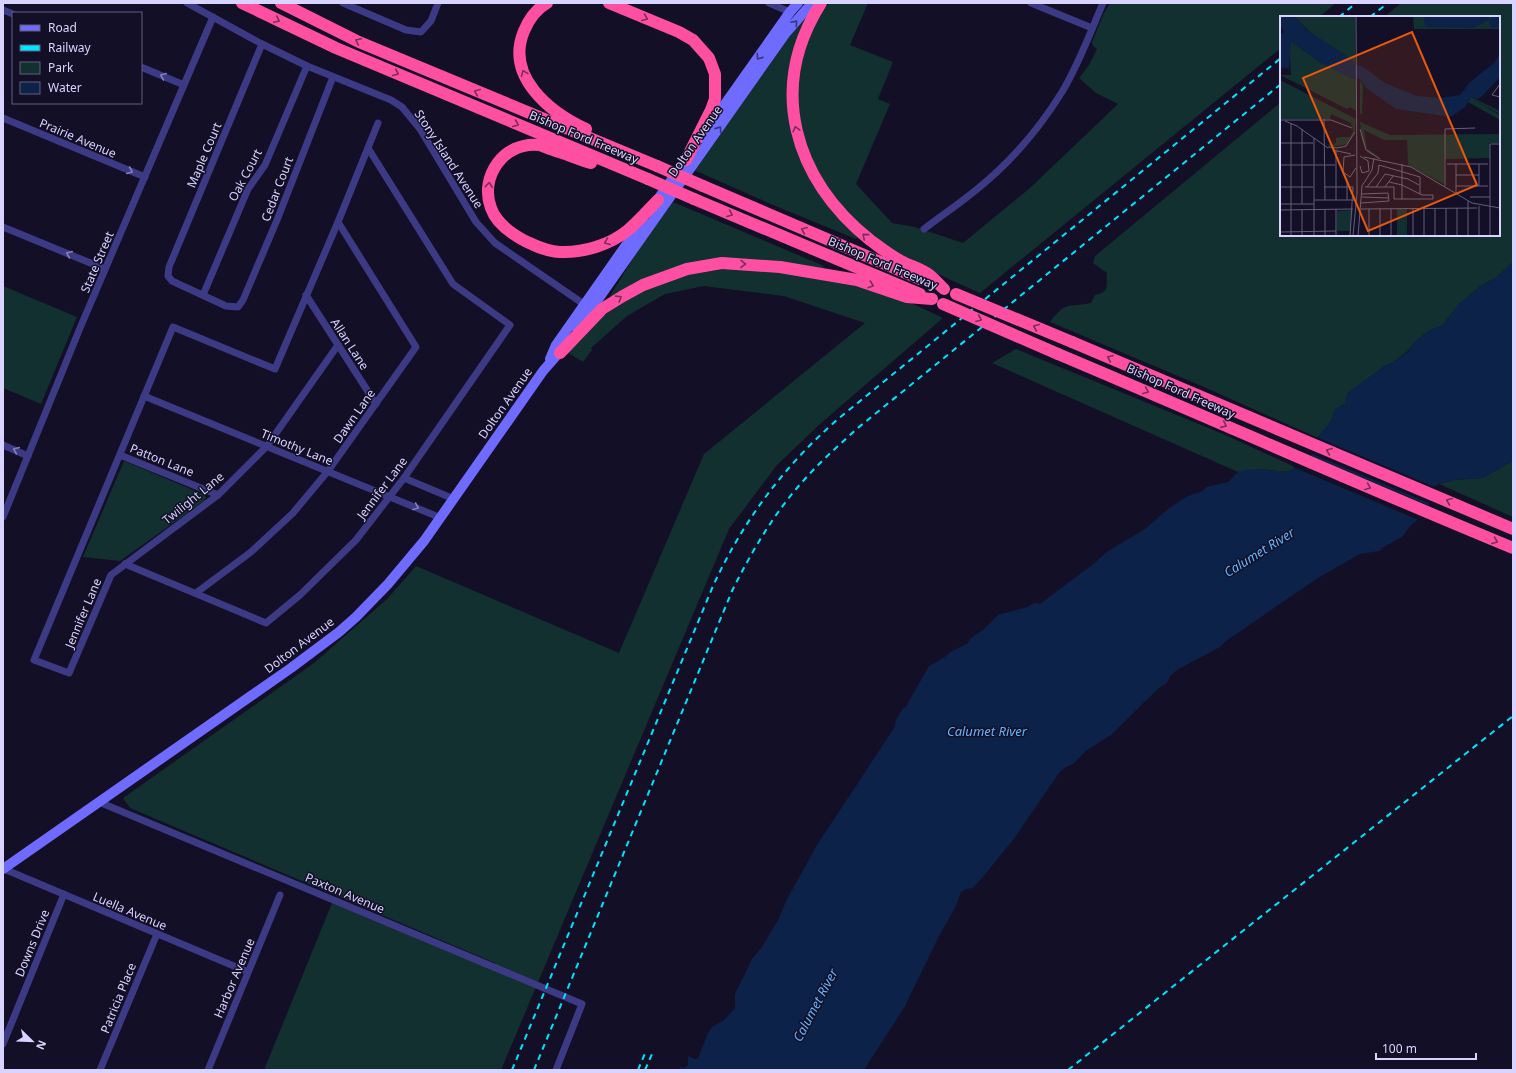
<svg xmlns="http://www.w3.org/2000/svg" width="1516" height="1073" font-family="'Noto Sans',sans-serif">
  <style>
    .green { fill: #12302f }
    .water { fill: #0c2248 }
    .pier { fill: #130f26 }
    .lines { fill: none; stroke-linecap: round; stroke-linejoin: round }
    .street { stroke: #3d3a85; stroke-width: 7 }
    .secondary { stroke: #6f6bff; stroke-width: 10 }
    .highway { stroke: #ff4fa3; stroke-width: 12 }
    .rail { stroke: #00e5ff; stroke-width: 2; stroke-dasharray: 6 5; stroke-linecap: butt }
    .highway-bridge { stroke: #ff4fa3; stroke-width: 12 }
    .oneway { stroke: #7d2c5e }
    .oneway2 { stroke: #38347d }
    .oneway3 { stroke: #837fbc }
    .labels { text-anchor: middle; dominant-baseline: central; stroke-width: 3; stroke-linejoin: round; paint-order: stroke }
    .street-label { font-size: 12px; fill: #d9d4ff; stroke: #130f26 }
    .water-label { font-size: 13px; font-style: italic; fill: #62b6ff; stroke: #130f26 }
    .inset-road { fill: none; stroke: #625e7d; stroke-width: 1 }
    .view { fill: #e8590c; fill-opacity: 0.15; stroke: #e8590c; stroke-width: 2 }
    .inset-edge { fill: none; stroke: #d9d4ff; stroke-width: 2 }
  </style>
  <rect width="100%" height="100%" fill="#130f26"/>
  <g class="green">
    <path d="M 829,3 L 868,3 L 850,45 L 893,62 L 878,99 L 890,104 L 856,184 L 892,223 L 915,227 L 963,243 L 1030,188 L 1118,104 L 1096,93 L 1079,78 L 1089,65 L 1097,49 L 1093,46 L 1092,42 L 1104,13 L 1110,3 L 1336,3 L 1319,17 L 1281,17 L 1281,48 L 980,293 C 947,278 912,264 883,243 C 852,221 816,181 804,145 C 794,114 797,71 808,40 C 812,27 821,15 829,3 Z"/>
    <path d="M 1401,3 L 1513,3 L 1513,262 L 1496,278 L 1482,285 L 1458,305 L 1443,325 L 1429,331 L 1416,341 L 1408,351 L 1392,363 L 1385,366 L 1348,393 L 1345,404 L 1335,409 L 1331,421 L 1318,438 L 1204,387 L 1050,322 C 1067,300 1067,308 1091,303 L 1095,295 C 1110,292 1106,286 1107,273 L 1093,263 L 1095,256 L 1281,102 L 1281,235 L 1499,235 L 1499,17 L 1384,17 Z"/>
    <polygon points="809,11 793,54 798,151 859,236 856,239 773,205 694,170 789,37"/>
    <polygon points="673,202 824,266 823,268 709,260 675,267 646,278 611,298 610,296 640,247"/>
    <polygon points="727,269 782,271 835,280 873,290 907,301 943,318 820,424 777,465 729,529 501,1070 264,1070 332,903 493,969 495,963 130,808 123,798 314,663 386,600 416,566 619,653 704,454 865,323 784,296 704,286 665,294 627,316 591,348 592,350 583,362 570,354 568,350 603,316 638,292 685,275"/>
    <polygon points="3,286 77,317 41,404 3,388"/>
    <polygon points="1016,349 1223,434 1295,467 1294,469 1286,472 1260,469 1238,472 992,363"/>
    <polygon points="124,461 205,495 206,498 204,501 120,561 83,557"/>
    <polygon points="1513,461 1513,517 1439,484 1454,480 1482,478"/>
  </g>
  <polygon class="water" points="1513,262 1513,461 1482,478 1454,480 1439,484 1434,487 1427,512 1424,515 1411,525 1402,537 1384,547 1379,551 1360,554 1318,578 1226,641 1220,647 1177,670 1170,676 1167,683 1159,688 1111,735 1087,750 1073,764 1066,767 1059,773 1013,840 982,878 973,888 966,889 961,892 955,908 938,938 905,1006 864,1070 679,1070 680,1067 685,1068 688,1065 688,1056 695,1059 698,1058 708,1033 712,1027 724,1020 735,1008 735,994 752,959 762,947 778,920 787,899 817,845 894,728 896,720 903,708 905,708 929,666 939,661 952,651 967,644 970,639 984,629 998,615 1027,607 1034,603 1040,604 1092,565 1108,551 1145,529 1169,508 1188,496 1203,491 1206,487 1228,482 1238,472 1245,470 1260,469 1286,472 1294,469 1295,467 1300,469 1310,457 1320,434 1331,421 1335,409 1345,404 1347,393 1385,366 1392,363 1408,352 1416,341 1429,331 1443,325 1458,305 1482,285 1496,278"/>
  <g class="pier">
    <polygon points="1316,437 1437,488 1433,496 1431,504 1310,453"/>
    <polygon points="1309,455 1430,506 1428,512 1421,521 1293,467 1295,465 1299,467 1302,465"/>
  </g>
  <g class="lines">
    <g class="street">
      <polyline points="187,3 262,44 307,66 391,100 402,107 420,129 476,222 495,243 588,307"/>
      <polyline points="343,3 406,30 421,32 431,21 438,3"/>
      <polyline points="769,3 790,12"/>
      <polyline points="1031,3 1092,28"/>
      <polyline points="3,10 13,14"/>
      <polyline points="262,44 169,267 168,276 172,281 226,306 238,307 243,300 277,220 333,77"/>
      <polyline points="141,67 184,85"/>
      <polyline points="3,118 145,177"/>
      <polyline points="3,227 105,269"/>
      <path d="M 924,229 C 941,216 959,204 976,190 C 1010,163 1039,129 1062,92 C 1079,64 1090,33 1103,3"/>
      <polyline points="203,295 248,189 265,165 307,66"/>
      <polyline points="306,295 376,404"/>
      <polyline points="338,345 267,446 218,495 111,575 69,673 34,660 173,327 275,369 338,222 378,123"/>
      <polyline points="144,396 441,518"/>
      <polyline points="3,445 28,456"/>
      <polyline points="120,455 218,495"/>
      <polyline points="404,478 454,499"/>
      <polyline points="3,517 80,328 213,17"/>
      <polyline points="125,564 266,623 300,595 356,540 404,478 510,325 453,284 368,148"/>
      <polyline points="196,593 251,552 293,513 328,471 416,347 338,222"/>
      <polyline points="99,802 582,1004 556,1070"/>
      <polyline points="4,869 248,972"/>
      <polyline points="3,1044 64,894"/>
      <polyline points="100,1070 157,934"/>
      <polyline points="208,1070 280,895"/>
    </g>
    <g class="secondary">
      <polyline points="701,138 790,12 798,3"/>
      <polyline points="654,205 690,154"/>
      <polyline points="577,329 785,34 812,3"/>
      <polyline points="550,359 556,345 643,221"/>
      <polyline points="3,869 291,668 339,632 356,617 388,584 424,541 543,371 564,347"/>
    </g>
    <g class="highway">
      <polyline points="242,3 336,48 648,179"/>
      <polyline points="281,3 359,42 657,166"/>
      <path d="M 547,3 C 536,9 529,19 524,31 C 505,76 549,112 586,129"/>
      <polyline points="609,3 679,32 693,40 709,58 715,74 715,99 711,110 686,160"/>
      <path d="M 821,3 C 767,88 794,179 870,240 C 881,248 892,257 903,262 C 911,266 921,269 928,274 C 934,278 938,284 944,289"/>
      <path d="M 591,163 C 578,159 566,154 553,150 C 549,149 543,146 539,145 C 504,141 479,177 491,208 C 496,223 512,234 525,241 C 536,246 548,252 560,252 C 583,253 610,245 628,230 C 639,221 648,210 658,200"/>
      <polyline points="703,186 920,279"/>
      <polyline points="694,199 920,294"/>
      <polyline points="1072,342 1513,529"/>
      <polyline points="560,353 602,309 623,296 643,285 687,269 722,263 780,267 857,280 907,297 932,299"/>
      <path d="M 1058,354 C 1210,418 1360,485 1513,548"/>
    </g>
    <g class="rail">
      <polyline points="1339,17 1356,3"/>
      <polyline points="1370,17 1388,3"/>
      <path d="M 512,1070 L 713,586 C 743,521 784,466 838,419 L 1281,58"/>
      <path d="M 534,1070 L 732,591 C 752,551 774,513 804,480 C 821,461 840,444 859,427 L 1281,84"/>
      <polyline points="638,1070 646,1051"/>
      <polyline points="645,1070 652,1054"/>
      <polyline points="1068,1070 1513,716"/>
    </g>
    <g class="highway-bridge">
      <polyline points="657,166 703,186"/>
      <polyline points="648,179 694,199"/>
      <polyline points="956,294 1072,342"/>
      <polyline points="943,304 1058,354"/>
    </g>
  </g>
  <defs><path id="oneway-chevron" d="M-2-3.5L2.5 0L-2 3.5" fill="none" stroke-width="1.6" stroke-linecap="round" stroke-linejoin="round"/></defs>
  <g class="oneway">
    <use href="#oneway-chevron" transform="translate(645 18) rotate(22)"/>
    <use href="#oneway-chevron" transform="translate(277 20) rotate(25)"/>
    <use href="#oneway-chevron" transform="translate(358 41) rotate(-155)"/>
    <use href="#oneway-chevron" transform="translate(396 73) rotate(23)"/>
    <use href="#oneway-chevron" transform="translate(524 73) rotate(-111)"/>
    <use href="#oneway-chevron" transform="translate(477 92) rotate(-157)"/>
    <use href="#oneway-chevron" transform="translate(516 124) rotate(23)"/>
    <use href="#oneway-chevron" transform="translate(796 129) rotate(-104)"/>
    <use href="#oneway-chevron" transform="translate(489 185) rotate(-84)"/>
    <use href="#oneway-chevron" transform="translate(730 214) rotate(23)"/>
    <use href="#oneway-chevron" transform="translate(804 230) rotate(-157)"/>
    <use href="#oneway-chevron" transform="translate(865 236) rotate(-139)"/>
    <use href="#oneway-chevron" transform="translate(607 242) rotate(158)"/>
    <use href="#oneway-chevron" transform="translate(743 264) rotate(2)"/>
    <use href="#oneway-chevron" transform="translate(871 285) rotate(19)"/>
    <use href="#oneway-chevron" transform="translate(619 298) rotate(-32)"/>
    <use href="#oneway-chevron" transform="translate(979 319) rotate(23)"/>
    <use href="#oneway-chevron" transform="translate(1036 327) rotate(-157)"/>
    <use href="#oneway-chevron" transform="translate(1110 358) rotate(-157)"/>
    <use href="#oneway-chevron" transform="translate(1146 391) rotate(23)"/>
    <use href="#oneway-chevron" transform="translate(1224 425) rotate(24)"/>
    <use href="#oneway-chevron" transform="translate(1329 451) rotate(-157)"/>
    <use href="#oneway-chevron" transform="translate(1368 487) rotate(23)"/>
    <use href="#oneway-chevron" transform="translate(1449 501) rotate(-157)"/>
    <use href="#oneway-chevron" transform="translate(1495 541) rotate(22)"/>
  </g>
  <g class="oneway2">
    <use href="#oneway-chevron" transform="translate(795 23) rotate(-49)"/>
    <use href="#oneway-chevron" transform="translate(759 57) rotate(125)"/>
    <use href="#oneway-chevron" transform="translate(719 129) rotate(-55)"/>
  </g>
  <g class="oneway3">
    <use href="#oneway-chevron" transform="translate(163 76) rotate(-158)"/>
    <use href="#oneway-chevron" transform="translate(130 171) rotate(23)"/>
    <use href="#oneway-chevron" transform="translate(69 254) rotate(-157)"/>
    <use href="#oneway-chevron" transform="translate(16 450) rotate(-157)"/>
    <use href="#oneway-chevron" transform="translate(416 507) rotate(23)"/>
  </g>
  <g class="labels">
    <g class="street-label">
      <text transform="translate(584 137) rotate(23)">Bishop Ford Freeway</text>
      <text transform="translate(78 138) rotate(23)">Prairie Avenue</text>
      <text transform="translate(695 141) rotate(-55)">Dolton Avenue</text>
      <text transform="translate(204 155) rotate(-67)">Maple Court</text>
      <text transform="translate(449 159) rotate(57)">Stony Island Avenue</text>
      <text transform="translate(245 175) rotate(-62)">Oak Court</text>
      <text transform="translate(277 189) rotate(-69)">Cedar Court</text>
      <text transform="translate(97 262) rotate(-67)">State Street</text>
      <text transform="translate(883 263) rotate(23)">Bishop Ford Freeway</text>
      <text transform="translate(350 344) rotate(57)">Allan Lane</text>
      <text transform="translate(1181 391) rotate(24)">Bishop Ford Freeway</text>
      <text transform="translate(505 403) rotate(-55)">Dolton Avenue</text>
      <text transform="translate(354 416) rotate(-55)">Dawn Lane</text>
      <text transform="translate(297 447) rotate(22)">Timothy Lane</text>
      <text transform="translate(162 460) rotate(22)">Patton Lane</text>
      <text transform="translate(382 488) rotate(-53)">Jennifer Lane</text>
      <text transform="translate(193 498) rotate(-39)">Twilight Lane</text>
      <text transform="translate(83 613) rotate(-67)">Jennifer Lane</text>
      <text transform="translate(299 645) rotate(-37)">Dolton Avenue</text>
      <text transform="translate(345 893) rotate(23)">Paxton Avenue</text>
      <text transform="translate(130 911) rotate(23)">Luella Avenue</text>
      <text transform="translate(32 943) rotate(-68)">Downs Drive</text>
      <text transform="translate(234 978) rotate(-67)">Harbor Avenue</text>
      <text transform="translate(118 998) rotate(-68)">Patricia Place</text>
    </g>
    <g class="water-label">
      <text transform="translate(1259 552) rotate(-32)">Calumet River</text>
      <text x="987" y="731">Calumet River</text>
      <text transform="translate(815 1005) rotate(-62)">Calumet River</text>
    </g>
  </g>
  <g transform="translate(1280 16)">
    <rect width="220" height="220" fill="#130f26"/>
    <path d="M 14,0 L 75,0 L 75,49 L 32,18 ZM 133,0 L 220,0 L 220,13 L 134,13 ZM 11,25 L 38,45 L 76,63 L 76,95 L 70,91 L 67,93 L 0,59 L 11,59 L 9,28 ZM 0,64 L 76,103 L 75,115 L 68,128 L 52,131 L 46,129 L 56,127 L 56,122 L 61,121 L 70,121 L 73,115 L 71,107 L 51,98 L 50,103 L 0,103 ZM 80,64 L 83,70 L 82,99 L 80,97 ZM 191,81 L 220,95 L 220,98 L 192,83 L 220,99 L 220,104 L 188,86 ZM 80,106 L 110,119 L 219,118 L 220,127 L 209,127 L 210,142 L 165,143 L 164,124 L 164,168 L 128,149 L 127,124 L 104,124 L 84,114 L 87,132 L 100,142 L 90,138 L 82,124 ZM 117,193 L 127,193 L 127,220 L 117,220 ZM 73,194 L 70,215 L 57,215 L 57,195 Z" fill="#12302f"/>
    <path d="M 0,0 L 14,0 L 27,14 L 67,40 L 76,49 L 82,50 L 105,67 L 137,80 L 161,82 L 180,79 L 189,67 L 214,47 L 220,38 L 220,61 L 203,79 L 198,83 L 191,81 L 185,91 L 171,101 L 116,93 L 86,72 L 80,63 L 70,62 L 38,45 L 11,25 L 9,53 L 0,51 L 0,18 L 4,16 L 0,9 ZM 144,0 L 209,0 L 209,4 L 193,12 L 145,11 ZM209 6a6 6 0 1 1 12 0a6 6 0 1 1-12 0Z" fill="#0c2248"/>
    <path class="inset-road" d="M 220,68 L 212,79 L 220,81M 44,103 L 45,184M 0,104 L 51,104 L 72,112M 5,105 L 17,110 L 48,132M 11,107 L 11,220M 22,113 L 22,188M 80,113 L 86,134 L 100,143M 0,120 L 0,188M 0,127 L 33,127M 48,131 L 57,132 L 66,130 L 75,116M 53,134 L 71,138M 56,135 L 56,184M 75,139 L 64,141 L 63,156 L 70,161 L 76,152M 84,141 L 131,151 L 192,187 L 220,192M 122,148 L 122,183M 167,148 L 208,148M 199,148 L 199,170M 0,149 L 55,149M 80,150 L 82,157 L 89,155 L 88,145 L 80,140M 176,159 L 199,159M 67,164 L 67,184M 165,170 L 165,113 L 195,112M 176,170 L 208,170M 0,171 L 33,171M 44,171 L 73,171 L 70,220M 85,171 L 114,171 L 114,183 L 153,183 L 153,179 L 142,179 L 122,169 L 109,166M 87,171 L 98,157 L 99,149 L 140,161 L 140,178M 96,171 L 105,158 L 128,163 L 139,169M 105,171 L 113,160M 176,177 L 176,148M 82,181 L 109,182M 190,181 L 210,181M 34,184 L 74,184M 188,185 L 188,220M 81,187 L 109,185 L 108,177 L 82,178M 0,188 L 34,188M 199,190 L 199,220M 144,192 L 144,220M 155,192 L 155,220M 166,192 L 166,220M 177,192 L 177,220M 56,193 L 56,220M 81,193 L 197,192M 89,193 L 89,220M 100,193 L 100,220M 111,193 L 111,220M 133,193 L 133,220M 0,194 L 73,193M 0,194 L 0,220M 22,194 L 22,220M 45,194 L 45,220M 0,216 L 56,215M 34,220 L 34,122M 73,220 L 77,177 L 76,0M 78,220 L 82,170 L 92,154 L 94,142M 210,220 L 210,128 L 220,128"/>
    <path class="view" d="M 132,16 L 197,169 L 88,215 L 23,62 Z"/>
    <rect width="220" height="220" class="inset-edge"/>
  </g>
  <rect width="1516" height="1073" fill="none" stroke="#d9d4ff" stroke-width="8"/>
  <rect x="12" y="12" width="130" height="92" fill="#130f26" stroke="#625e7d"/>
  <rect x="20" y="25" width="20" height="6" fill="#6f6bff" stroke="#625e7d"/>
  <text x="48" y="32" font-size="12" fill="#d9d4ff">Road</text>
  <rect x="20" y="45" width="20" height="6" fill="#00e5ff" stroke="#625e7d"/>
  <text x="48" y="52" font-size="12" fill="#d9d4ff">Railway</text>
  <rect x="20" y="62" width="20" height="12" fill="#12302f" stroke="#625e7d"/>
  <text x="48" y="72" font-size="12" fill="#d9d4ff">Park</text>
  <rect x="20" y="82" width="20" height="12" fill="#0c2248" stroke="#625e7d"/>
  <text x="48" y="92" font-size="12" fill="#d9d4ff">Water</text>
  <g transform="translate(32 1041) rotate(113)" stroke="#130f26" stroke-width="3" paint-order="stroke">
  <path d="M0-3L7 15L0 10L-7 15Z" fill="#d9d4ff"/>
  <text y="-6" font-size="11" font-weight="bold" text-anchor="middle" fill="#d9d4ff">N</text>
  </g>
  <path d="M1376 1053v6h100v-6" fill="none" stroke="#d9d4ff" stroke-width="2"/>
  <text x="1382" y="1053" font-size="12" fill="#d9d4ff" stroke="#130f26" stroke-width="3" paint-order="stroke">100 m</text>
</svg>
